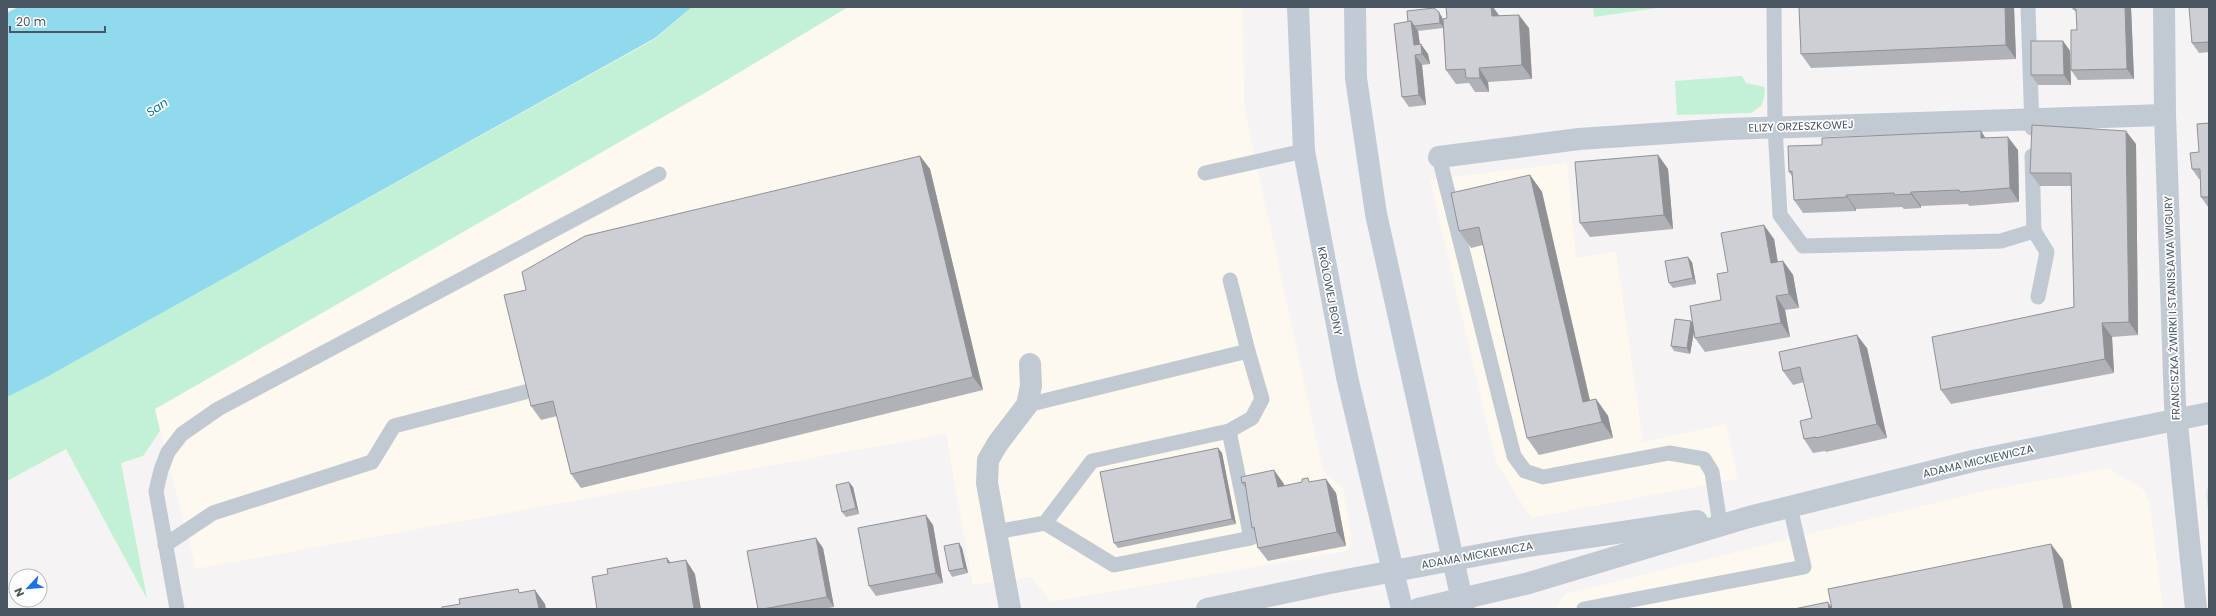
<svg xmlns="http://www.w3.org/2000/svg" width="2216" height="616" font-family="Poppins,sans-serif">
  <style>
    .commercial { fill: #fdf9ef }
    .education { fill: #e6e4e5 }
    .green { fill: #c3f1d5 }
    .water { fill: #90daee }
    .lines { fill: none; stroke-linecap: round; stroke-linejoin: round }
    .service { stroke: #c1cad2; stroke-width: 15 }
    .minor { stroke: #c1cad2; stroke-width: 22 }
    .tertiary { stroke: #c1cad2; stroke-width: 22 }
    .secondary { stroke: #c1cbd6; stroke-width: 22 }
    .wall { fill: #b0b2b7 }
    .shaded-wall { fill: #909195 }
    .building { fill: #cdcfd5; stroke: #909195 }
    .labels { text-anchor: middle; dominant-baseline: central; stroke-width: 3.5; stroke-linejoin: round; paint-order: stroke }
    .street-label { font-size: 11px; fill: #4a5661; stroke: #fff }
    .water-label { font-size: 12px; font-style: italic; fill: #0c7c9b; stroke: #fff }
  </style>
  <rect width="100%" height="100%" fill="#f5f3f3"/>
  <g class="commercial">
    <polygon points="848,7 1243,7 1244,106 1323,470 1343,488 1352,541 1348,551 1051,602 1031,577 973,585 946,434 196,569 155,409 710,90"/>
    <polygon points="1567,163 1576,258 1616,251 1643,442 1726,424 1738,479 1531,518 1496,462 1430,180"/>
    <polygon points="2109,468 2144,490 2150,505 2163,609 1555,609 1565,594 1983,491"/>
  </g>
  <polygon class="education" points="2209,483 2209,519 2206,493"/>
  <g class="green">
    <polygon points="692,7 848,7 710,90 155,409 160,431 143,456 121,463 147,599 66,449 7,481 7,397 45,378 655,39"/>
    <polygon points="1593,7 1664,7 1594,17"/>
    <polygon points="1742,76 1746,83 1765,87 1764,98 1761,106 1751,113 1677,115 1675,81"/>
  </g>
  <polygon class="water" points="18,7 692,7 655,38 45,378 7,397 7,13"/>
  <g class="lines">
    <g class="service">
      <polyline points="1774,7 1775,127 1780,215 1803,246 2001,241 2034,231 2032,156"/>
      <polyline points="2028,7 2032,128"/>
      <polyline points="1439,157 1514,456 1525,471 1543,477 1669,453 1704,459 1712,472 1719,518"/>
      <polyline points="1205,173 1304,151"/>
      <polyline points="2034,231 2047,252 2038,297"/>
      <polyline points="1230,280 1248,351"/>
      <polyline points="1027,405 1248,351 1262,399 1252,418 1229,431"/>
      <polyline points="996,532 1045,523 1114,565 1251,538 1229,431 1092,461 1045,523"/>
      <polyline points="165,545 213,513 372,462 394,426 525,392"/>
      <polyline points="177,609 156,491 161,470 168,452 182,434 218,409 659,174"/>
      <polyline points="1584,609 1804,567 1790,507"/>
    </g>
    <g class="minor">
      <polyline points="2164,7 2165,115 2175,405 2196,609"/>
      <polyline points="1439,157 1579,139 1728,129 2165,115"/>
      <polyline points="1010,609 987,483 988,460 998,443 1027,405 1031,386 1030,364"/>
    </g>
    <g class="tertiary">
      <polyline points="1207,609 1330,583 1522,547 1697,521"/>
      <polyline points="1418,609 1529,583 1749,517 1973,461 2209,413"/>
    </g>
    <g class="secondary">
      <polyline points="1298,7 1304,151 1347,377 1402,609"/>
      <polyline points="1355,7 1356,78 1376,214 1464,609"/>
    </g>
  </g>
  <g class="wall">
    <polygon points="2014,7 2016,59 1811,68 1801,54"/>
    <polygon points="2073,7 2131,7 2134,79 2078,80 2071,70 2077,30 2077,13 2073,9"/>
    <polygon points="2209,7 2209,52 2199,53 2192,43"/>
    <polygon points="1499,16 1529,28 1532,79 1488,82 1489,92 1475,92 1469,83 1456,84 1446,70 1443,28 1418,31 1420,44 1428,54 1430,64 1422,65 1426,105 1409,107 1402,97 1394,24 1442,17 1443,20"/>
    <polygon points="2063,41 2070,51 2071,85 2038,85 2031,75"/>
    <polygon points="2209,123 2209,207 2208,207 2201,197 2200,179 2199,179 2192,169 2199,152"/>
    <polygon points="1981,131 1985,138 2018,150 2019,202 1969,206 1968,204 1921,206 1921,208 1904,209 1902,207 1856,209 1856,211 1803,213 1794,200 1792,176 1789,172 1822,145"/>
    <polygon points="2136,144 2138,335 2112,337 2114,373 1951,404 1941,390 2074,307 2071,186 2040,186 2030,173"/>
    <polygon points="1658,155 1668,169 1673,229 1590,237 1580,223"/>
    <polygon points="920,156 930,169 983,390 581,488 571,474 557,416 541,420 531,406 526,290"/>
    <polygon points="1530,175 1542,192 1590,400 1596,399 1608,416 1613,438 1539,455 1527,438 1483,245 1471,248 1459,231"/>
    <polygon points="1774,239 1778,262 1783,261 1793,275 1799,308 1785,310 1790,337 1705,352 1695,338 1694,332 1690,354 1674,351 1671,346 1691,321 1693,323 1721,300 1728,272"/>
    <polygon points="1692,262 1696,284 1673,288 1669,283"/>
    <polygon points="1867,348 1887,438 1826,452 1825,451 1813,453 1804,439 1812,418 1804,382 1793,385 1783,371"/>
    <polygon points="1218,448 1222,453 1236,524 1118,548 1114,543"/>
    <polygon points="1241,477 1284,484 1284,486 1311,482 1336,493 1346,546 1268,561 1258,548 1255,532 1252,528 1246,489 1242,483"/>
    <polygon points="853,487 859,514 846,517 842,512"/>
    <polygon points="933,525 943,583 876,596 869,586"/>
    <polygon points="959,543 962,548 968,573 952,577 949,571"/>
    <polygon points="823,548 834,607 823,609 758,609"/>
  </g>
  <g class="shaded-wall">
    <polygon points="1491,7 1493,7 1501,18 1492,16"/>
    <polygon points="2005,7 2014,7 2016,59 2006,45"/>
    <polygon points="2125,7 2131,7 2134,79 2127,69"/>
    <polygon points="1439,12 1442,17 1444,28 1440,23"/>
    <polygon points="1519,15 1529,28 1532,79 1522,65"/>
    <polygon points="1411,21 1418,31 1421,54 1414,45"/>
    <polygon points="2063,41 2070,51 2071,85 2064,75"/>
    <polygon points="1421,44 1428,54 1430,64 1422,54"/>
    <polygon points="1415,55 1422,65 1426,105 1419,95"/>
    <polygon points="1479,68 1488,82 1489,92 1480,78"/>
    <polygon points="1981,131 1990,145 1981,138"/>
    <polygon points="2126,131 2136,144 2138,335 2129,322"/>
    <polygon points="2008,137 2018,150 2019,202 2010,188"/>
    <polygon points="1658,155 1668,169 1673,229 1664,215"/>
    <polygon points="920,156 930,169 983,390 973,377"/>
    <polygon points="1530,175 1542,192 1594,419 1583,402"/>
    <polygon points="1911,192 1921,206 1921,208 1911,194"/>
    <polygon points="1846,195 1856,209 1856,211 1847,197"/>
    <polygon points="1764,225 1774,239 1780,277 1771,263"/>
    <polygon points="1688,257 1692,262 1696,284 1693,278"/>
    <polygon points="1783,261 1793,275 1799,308 1789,294"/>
    <polygon points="1776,296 1785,310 1790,337 1781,323"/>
    <polygon points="1691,321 1695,326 1690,354 1687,348"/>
    <polygon points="2102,323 2112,337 2114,373 2105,359"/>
    <polygon points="1857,335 1867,348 1887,438 1877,424"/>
    <polygon points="1596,399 1608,416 1613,438 1602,422"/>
    <polygon points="1218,448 1222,453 1236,524 1232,519"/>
    <polygon points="1274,470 1284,484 1287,501 1278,487"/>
    <polygon points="1326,479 1336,493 1346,546 1337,532"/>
    <polygon points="849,482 853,487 859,514 856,508"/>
    <polygon points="926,515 933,525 943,583 936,573"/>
    <polygon points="816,538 823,548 834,607 827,597"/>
    <polygon points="959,543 962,548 968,573 964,568"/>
    <polygon points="2051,544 2063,560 2072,609 2064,609"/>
    <polygon points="667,558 677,571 668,563"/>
    <polygon points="686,560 695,574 701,609 694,609"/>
    <polygon points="535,590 545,604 546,609 539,609"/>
    <polygon points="1828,602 1833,609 1829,609"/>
  </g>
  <g class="building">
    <polygon points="1446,7 1491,7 1492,16 1519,15 1522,65 1479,68 1480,78 1466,78 1465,69 1446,70 1443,19 1447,18"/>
    <polygon points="1799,7 2005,7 2006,45 1801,54"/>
    <polygon points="2073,7 2125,7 2127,69 2071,70 2071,30 2077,30 2076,9 2073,9"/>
    <polygon points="2189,7 2209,7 2209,42 2192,43"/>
    <polygon points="1434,8 1439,12 1440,23 1414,26 1411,21 1408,22 1407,11"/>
    <polygon points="1411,21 1414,45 1421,44 1422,54 1415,55 1419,95 1402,97 1394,24"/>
    <polygon points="2031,41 2063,41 2064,75 2031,75"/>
    <polygon points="2209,123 2209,197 2201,197 2200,169 2192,169 2190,153 2199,152 2197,124"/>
    <polygon points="2032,125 2126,131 2129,322 2102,323 2105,359 1941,390 1932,337 2074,307 2071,173 2030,173"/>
    <polygon points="1981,131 1981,138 2008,137 2010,188 1960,192 1959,190 1911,192 1911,194 1894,195 1894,193 1846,195 1847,197 1794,200 1792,171 1789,172 1788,146 1822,145 1822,138"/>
    <polygon points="1658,155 1664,215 1580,223 1575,162"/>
    <polygon points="920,156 973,377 571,474 553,401 531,406 504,295 526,290 522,272 585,236"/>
    <polygon points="1530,175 1583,402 1596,399 1602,422 1527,438 1479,227 1459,231 1451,193"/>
    <polygon points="1764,225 1771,263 1783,261 1789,294 1776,296 1781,323 1695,338 1690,306 1721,300 1717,274 1728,272 1721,233"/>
    <polygon points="1688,257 1693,278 1669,283 1665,261"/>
    <polygon points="1675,319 1691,321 1687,348 1671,346"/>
    <polygon points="1857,335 1877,424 1816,438 1816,437 1804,439 1800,421 1812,418 1800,367 1783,371 1779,352"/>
    <polygon points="1218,448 1232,519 1114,543 1100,472"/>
    <polygon points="1274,470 1278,487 1302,482 1302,479 1308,478 1309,482 1326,479 1337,532 1258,548 1254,527 1252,528 1245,482 1242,483 1241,477"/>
    <polygon points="849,482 856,508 842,512 836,485"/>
    <polygon points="926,515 936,573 869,586 858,528"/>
    <polygon points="816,538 827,597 763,609 758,609 747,551"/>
    <polygon points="959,543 964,568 949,571 944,546"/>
    <polygon points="2051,544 2064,609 1832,609 1828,589"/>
    <polygon points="667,558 668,563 686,560 694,609 597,609 592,577 608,574 607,569"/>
    <polygon points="518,589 519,593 535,590 539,609 442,609 442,607 460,604 459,599"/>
    <polygon points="1828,602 1829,609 1794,609"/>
  </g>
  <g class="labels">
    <g class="street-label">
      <text transform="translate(1801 126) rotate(-2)">ELIZY ORZESZKOWEJ</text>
      <text transform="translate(1330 291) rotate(79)">KRÓLOWEJ BONY</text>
      <text transform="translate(2172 308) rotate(-92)">FRANCISZKA ŻWIRKI I STANISŁAWA WIGURY</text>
      <text transform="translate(1978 461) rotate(-13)">ADAMA MICKIEWICZA</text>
      <text transform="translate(1477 555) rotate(-10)">ADAMA MICKIEWICZA</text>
    </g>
    <g class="water-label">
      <text transform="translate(157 107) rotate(-34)">San</text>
    </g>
  </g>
  <rect width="2216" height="616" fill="none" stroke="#4a5661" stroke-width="16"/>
  <g transform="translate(28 588) rotate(244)"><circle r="19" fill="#ffffff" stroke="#b7bbc0"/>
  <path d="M0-3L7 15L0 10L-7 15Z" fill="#1a73e8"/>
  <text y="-6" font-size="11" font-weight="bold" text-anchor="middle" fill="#4a5661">N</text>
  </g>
  <path d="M10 26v6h95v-6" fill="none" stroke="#4a5661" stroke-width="2"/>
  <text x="16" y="26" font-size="12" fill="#4a5661" stroke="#ffffff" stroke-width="3" paint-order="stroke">20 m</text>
</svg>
